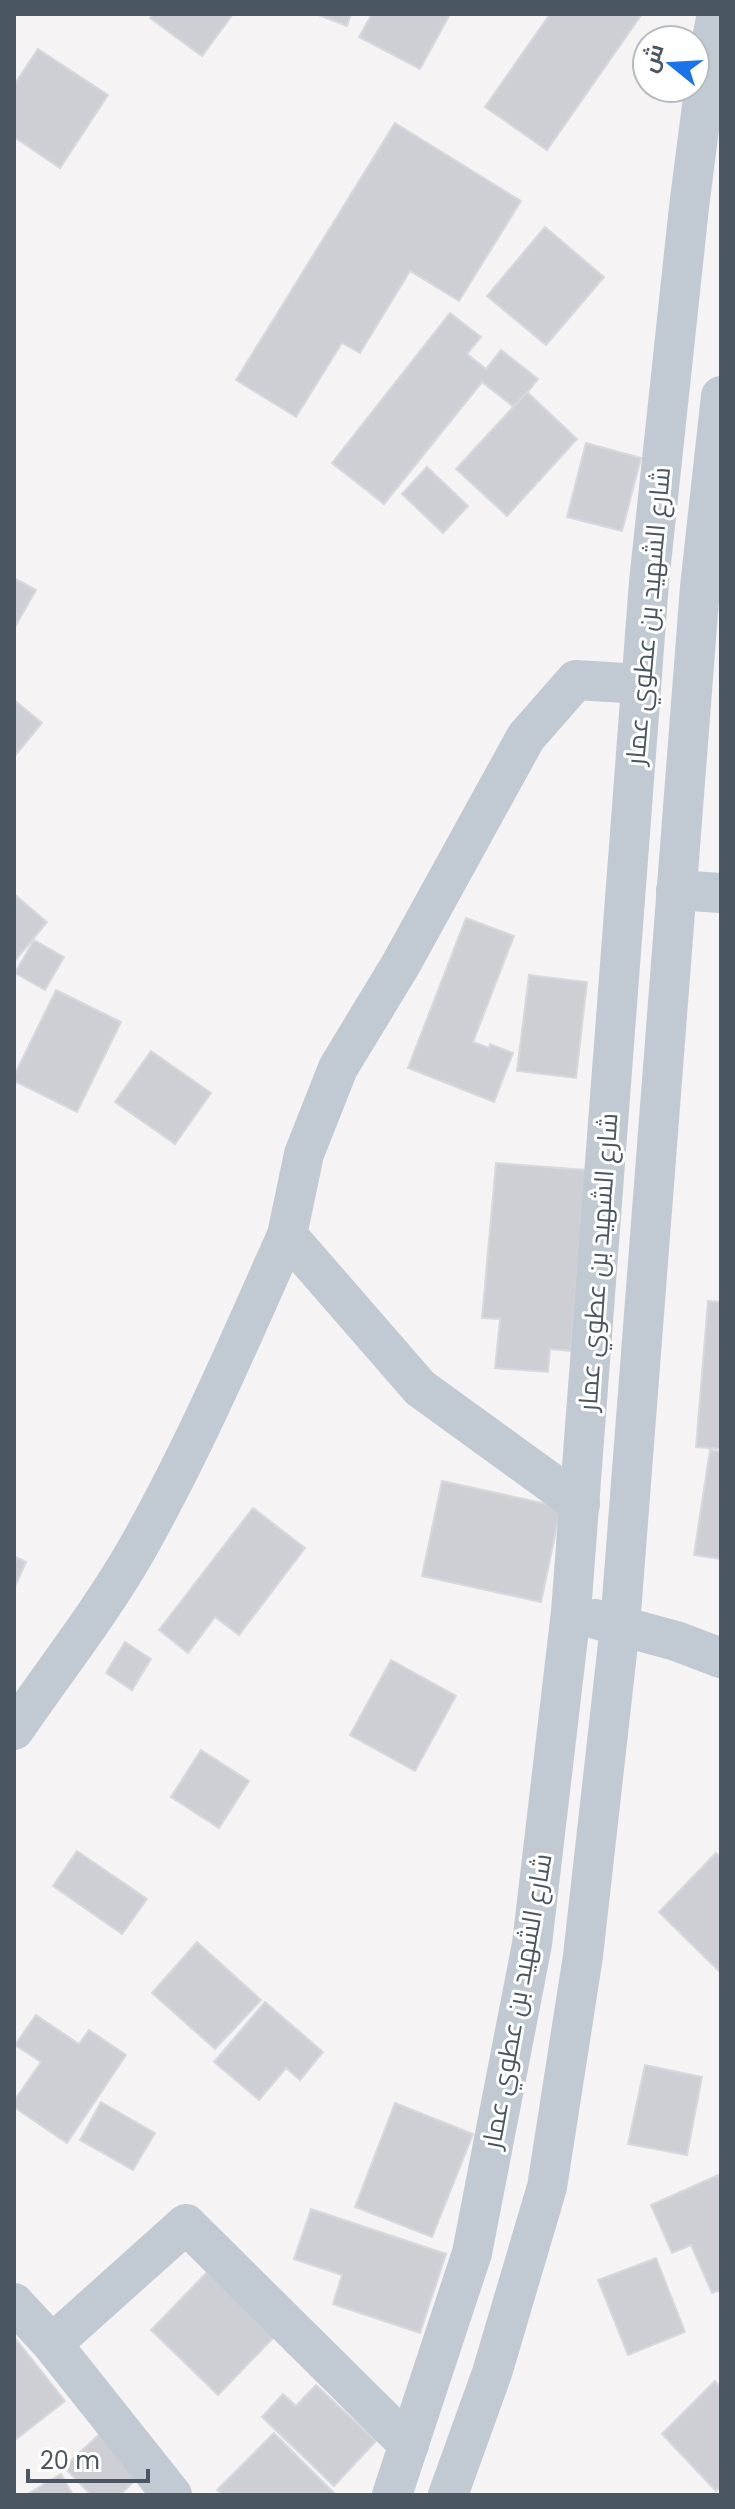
<svg xmlns="http://www.w3.org/2000/svg" width="735" height="2509" font-family="Poppins,Cairo,sans-serif">
  <style>
    .building { fill: #cdcfd5; stroke: #d7d9de; stroke-width: 2 }
    .lines { fill: none; stroke-linecap: round; stroke-linejoin: round }
    .minor { stroke: #c1cad2; stroke-width: 40 }
    .labels { text-anchor: middle; dominant-baseline: central; stroke-width: 6; stroke-linejoin: round; paint-order: stroke }
    .street-label { font-size: 26px; fill: #4a5661; stroke: #fff }
  </style>
  <rect width="100%" height="100%" fill="#f5f3f3"/>
  <g class="building">
    <polygon points="153,14 233,14 202,56 150,18"/>
    <polygon points="316,14 351,14 347,26"/>
    <polygon points="372,14 446,14 449,16 420,69 359,37"/>
    <polygon points="550,14 642,14 547,150 485,107"/>
    <polygon points="38,49 108,95 60,168 14,137 14,85"/>
    <polygon points="395,123 521,201 459,301 410,271 360,353 342,343 296,417 236,380"/>
    <polygon points="545,227 604,277 546,345 487,296"/>
    <polygon points="450,313 481,337 467,354 486,369 501,350 538,379 515,408 482,382 384,504 332,463"/>
    <polygon points="527,392 577,439 507,516 456,469"/>
    <polygon points="586,443 641,458 622,531 567,517"/>
    <polygon points="427,467 468,506 443,533 402,494"/>
    <polygon points="14,578 36,590 14,629"/>
    <polygon points="14,700 42,723 14,757"/>
    <polygon points="14,894 47,922 14,962"/>
    <polygon points="466,918 514,936 473,1042 489,1048 490,1044 513,1053 494,1102 408,1068"/>
    <polygon points="34,940 64,957 45,990 15,973"/>
    <polygon points="529,975 587,982 576,1078 517,1071"/>
    <polygon points="56,990 121,1022 77,1112 14,1081 14,1076"/>
    <polygon points="151,1051 211,1093 175,1144 115,1102"/>
    <polygon points="496,1163 586,1170 571,1351 550,1349 548,1372 495,1368 500,1319 482,1318"/>
    <polygon points="708,1301 721,1302 721,1449 696,1447"/>
    <polygon points="710,1450 721,1452 721,1559 694,1555"/>
    <polygon points="442,1481 561,1507 541,1602 422,1576"/>
    <polygon points="253,1508 305,1548 239,1635 215,1617 188,1653 159,1630"/>
    <polygon points="14,1556 26,1562 14,1589"/>
    <polygon points="125,1642 151,1659 132,1690 106,1673"/>
    <polygon points="391,1660 456,1696 415,1771 350,1735"/>
    <polygon points="201,1750 249,1781 219,1828 171,1797"/>
    <polygon points="77,1851 147,1899 122,1934 53,1886"/>
    <polygon points="716,1853 721,1858 721,1973 659,1912"/>
    <polygon points="197,1942 261,2000 215,2049 152,1993"/>
    <polygon points="265,2002 323,2052 300,2080 286,2068 259,2100 214,2062"/>
    <polygon points="36,2015 79,2044 89,2030 126,2055 67,2143 14,2107 14,2101 41,2062 15,2045"/>
    <polygon points="645,2065 702,2077 687,2155 628,2144"/>
    <polygon points="101,2102 155,2133 133,2170 80,2140"/>
    <polygon points="395,2103 473,2134 432,2237 355,2207"/>
    <polygon points="718,2175 721,2181 721,2290 712,2293 691,2245 672,2253 651,2205"/>
    <polygon points="311,2209 446,2254 420,2333 333,2304 342,2275 294,2259"/>
    <polygon points="656,2258 685,2332 628,2355 598,2280"/>
    <polygon points="215,2264 282,2329 218,2395 151,2330"/>
    <polygon points="15,2338 65,2401 14,2441 14,2339"/>
    <polygon points="715,2381 721,2388 721,2486 716,2491 662,2434"/>
    <polygon points="316,2385 376,2441 334,2486 262,2417 283,2394 296,2406"/>
    <polygon points="105,2429 145,2471 120,2495 91,2495 64,2467"/>
    <polygon points="274,2433 336,2495 223,2495 217,2490"/>
    <polygon points="61,2474 73,2495 26,2495"/>
  </g>
  <g class="lines">
    <g class="minor">
      <polyline points="676,890 721,893"/>
      <polyline points="580,1504 420,1388 287,1235 304,1154 338,1068 401,964 526,737 576,680 641,684"/>
      <polyline points="595,1619 676,1641 721,1658"/>
      <path d="M 14,1730 C 55,1670 101,1612 137,1549 C 194,1448 240,1341 287,1235"/>
      <polyline points="14,2303 52,2344 172,2495"/>
      <polyline points="52,2344 186,2224 409,2445"/>
      <polyline points="392,2495 472,2253 532,1944 571,1612 649,582 689,207 708,59 717,14"/>
      <polyline points="448,2495 492,2373 547,2187 583,1956 620,1626 700,587 721,396"/>
    </g>
  </g>
  <g class="labels">
    <g class="street-label">
      <text transform="translate(648 616) rotate(-85)">شارع الشهيد بن عطوي عمار</text>
      <text transform="translate(598 1262) rotate(-86)">شارع الشهيد بن عطوي عمار</text>
      <text transform="translate(517 2001) rotate(-80)">شارع الشهيد بن عطوي عمار</text>
    </g>
  </g>
  <rect width="735" height="2509" fill="none" stroke="#4a5661" stroke-width="32"/>
  <g transform="translate(671 64) rotate(288)"><circle r="38" fill="#ffffff" stroke="#b7bbc0" stroke-width="2"/>
  <path d="M0-6L14 30L0 20L-14 30Z" fill="#1a73e8"/>
  <text y="-12" font-size="22" font-weight="bold" text-anchor="middle" fill="#4a5661">ش</text>
  </g>
  <path d="M28 2469v12h120v-12" fill="none" stroke="#4a5661" stroke-width="4"/>
  <text x="40" y="2469" font-size="24" fill="#4a5661" stroke="#ffffff" stroke-width="6" paint-order="stroke">20 m</text>
</svg>
